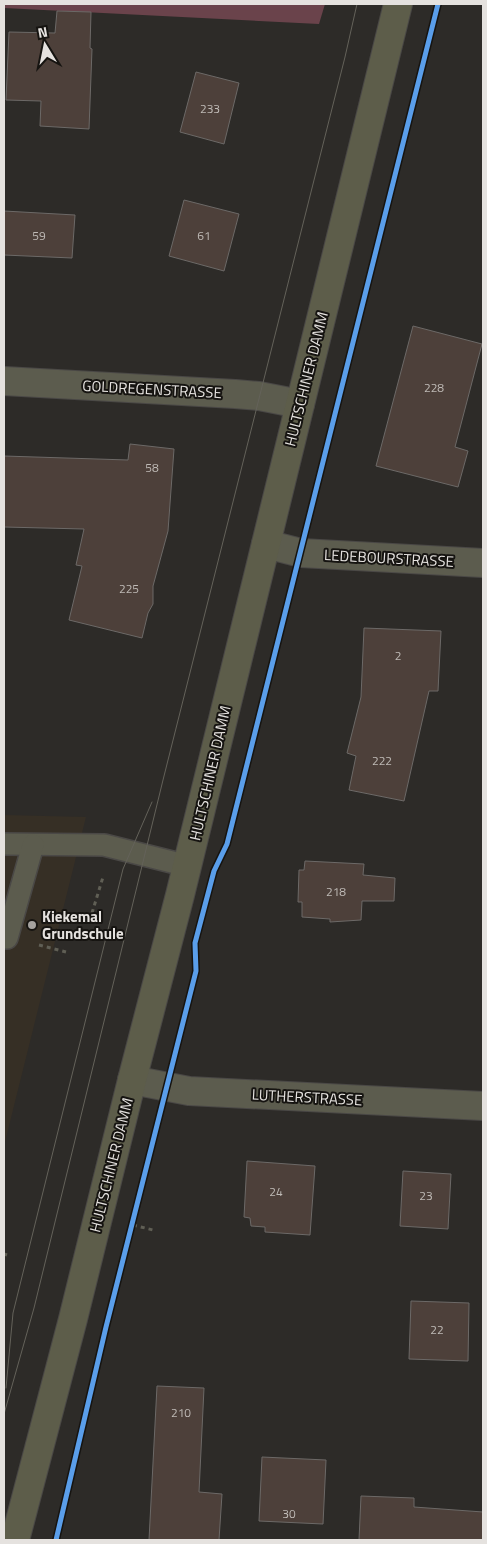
<svg xmlns="http://www.w3.org/2000/svg" width="487" height="1544" font-family="'Titillium Web',sans-serif">
  <style>
    .built { fill: #362f25 }
    .green { fill: #6a434b }
    .building { fill: #4d403a; stroke: #6c6967 }
    .lines { fill: none; stroke-linecap: round; stroke-linejoin: round }
    .service-casing { stroke: #4a4846; stroke-width: 24 }
    .minor-casing { stroke: #4a4846; stroke-width: 30 }
    .secondary-casing { stroke: #4a4846; stroke-width: 30 }
    .path { stroke: #605f55; stroke-width: 3; stroke-dasharray: 4 4; stroke-linecap: butt }
    .service { stroke: #5c5c4e; stroke-width: 21 }
    .minor { stroke: #5c5c4e; stroke-width: 28 }
    .secondary { stroke: #5d5d4a; stroke-width: 28 }
    .tram { stroke: #64625a; stroke-width: 1 }
    .cycleway-casing { stroke: #161411; stroke-width: 8 }
    .cycleway { stroke: #5a9eea; stroke-width: 5 }
    .poi-dot { fill: #a5a29f; stroke: #161411; stroke-width: 2 }
    .labels { text-anchor: middle; dominant-baseline: central; stroke-width: 4; stroke-linejoin: round; paint-order: stroke }
    .number-label { font-size: 12px; fill: #bfbab6 }
    .street-label { font-size: 15px; fill: #e5e2df; stroke: #161411 }
    .poi-label { font-size: 15px; font-weight: bold; fill: #e5e2df; stroke: #161411; text-anchor: start }
  </style>
  <rect width="100%" height="100%" fill="#2d2b28"/>
  <polygon class="built" points="4,815 86,817 4,1146"/>
  <polygon class="green" points="4,4 325,4 319,24 4,8"/>
  <g class="building">
    <polygon points="57,11 91,12 90,48 92,49 89,129 40,126 41,101 6,100 9,32 55,33"/>
    <polygon points="196,72 239,83 224,144 180,132"/>
    <polygon points="184,200 239,214 224,271 169,256"/>
    <polygon points="4,211 75,215 72,258 4,255"/>
    <polygon points="413,326 482,344 455,447 468,451 458,487 376,466"/>
    <polygon points="130,444 174,449 168,531 153,586 153,604 148,613 142,638 69,620 82,566 76,565 84,529 4,527 4,456 128,460"/>
    <polygon points="364,628 441,631 438,691 429,691 404,801 349,790 356,756 347,753 361,697"/>
    <polygon points="305,861 364,864 363,875 395,878 394,901 362,901 361,920 330,922 330,919 302,917 302,902 298,902 299,870 304,870"/>
    <polygon points="247,1161 315,1166 310,1235 265,1232 265,1227 251,1226 250,1218 244,1217"/>
    <polygon points="403,1171 451,1174 448,1229 400,1226"/>
    <polygon points="411,1301 469,1303 468,1361 409,1359"/>
    <polygon points="157,1386 204,1388 199,1492 222,1494 219,1540 149,1540"/>
    <polygon points="262,1457 326,1460 323,1524 259,1521"/>
    <polygon points="361,1496 414,1498 414,1507 483,1512 483,1540 359,1540"/>
  </g>
  <g class="lines">
    <defs>
      <g id="service">
        <polyline points="4,844 104,845 188,866"/>
        <polyline points="4,937 7,938 33,845"/>
      </g>
      <g id="minor">
        <polyline points="4,381 235,394 259,396 300,404"/>
        <polyline points="266,544 301,553 483,563"/>
        <polyline points="132,1080 189,1091 483,1106"/>
      </g>
      <polyline id="secondary" points="15,1540 73,1319 132,1080 180,895 398,4"/>
    </defs>
    <use href="#service" class="service-casing"/>
    <use href="#minor" class="minor-casing"/>
    <use href="#secondary" class="secondary-casing"/>
    <g class="path">
      <polyline points="92,913 103,877"/>
      <polyline points="39,945 66,952"/>
      <polyline points="133,1225 153,1230"/>
      <polyline points="4,1254 7,1255"/>
    </g>
    <use href="#service" class="service"/>
    <use href="#minor" class="minor"/>
    <use href="#secondary" class="secondary"/>
    <g class="tram">
      <polyline points="6,1388 13,1313 123,869 152,802"/>
      <polyline points="4,1414 34,1308 163,780 345,57 357,4"/>
    </g>
    <defs>
      <polyline id="cycleway" points="56,1540 106,1327 196,971 195,943 214,871 227,844 438,4"/>
    </defs>
    <use href="#cycleway" class="cycleway-casing"/>
    <use href="#cycleway" class="cycleway"/>
  </g>
  <circle class="poi-dot" cx="32" cy="925" r="5"/>
  <g class="labels">
    <g class="number-label">
      <text x="210" y="108">233</text>
      <text x="39" y="235">59</text>
      <text x="204" y="235">61</text>
      <text x="434" y="387">228</text>
      <text x="152" y="467">58</text>
      <text x="129" y="588">225</text>
      <text x="398" y="655">2</text>
      <text x="382" y="760">222</text>
      <text x="336" y="891">218</text>
      <text x="276" y="1191">24</text>
      <text x="426" y="1195">23</text>
      <text x="437" y="1329">22</text>
      <text x="181" y="1412">210</text>
      <text x="289" y="1513">30</text>
    </g>
    <g class="street-label">
      <text transform="translate(306 379) rotate(-76)">HULTSCHINER DAMM</text>
      <text transform="translate(152 389) rotate(3)">GOLDREGENSTRASSE</text>
      <text transform="translate(389 558) rotate(3)">LEDEBOURSTRASSE</text>
      <text transform="translate(210 773) rotate(-77)">HULTSCHINER DAMM</text>
      <text transform="translate(307 1097) rotate(3)">LUTHERSTRASSE</text>
      <text transform="translate(111 1165) rotate(-76)">HULTSCHINER DAMM</text>
    </g>
    <g class="poi-label">
      <text x="42" y="916">Kiekemal<tspan x="42" dy="17">Grundschule</tspan></text>
    </g>
  </g>
  <rect width="487" height="1544" fill="none" stroke="#e5e2df" stroke-width="10"/>
  <g transform="translate(45 45) rotate(350)" stroke="#161411" stroke-width="4" paint-order="stroke">
  <path d="M0-4L9 19L0 12L-9 19Z" fill="#e5e2df"/>
  <text y="-8" font-size="14" font-weight="bold" text-anchor="middle" fill="#e5e2df">N</text>
  </g>
</svg>
